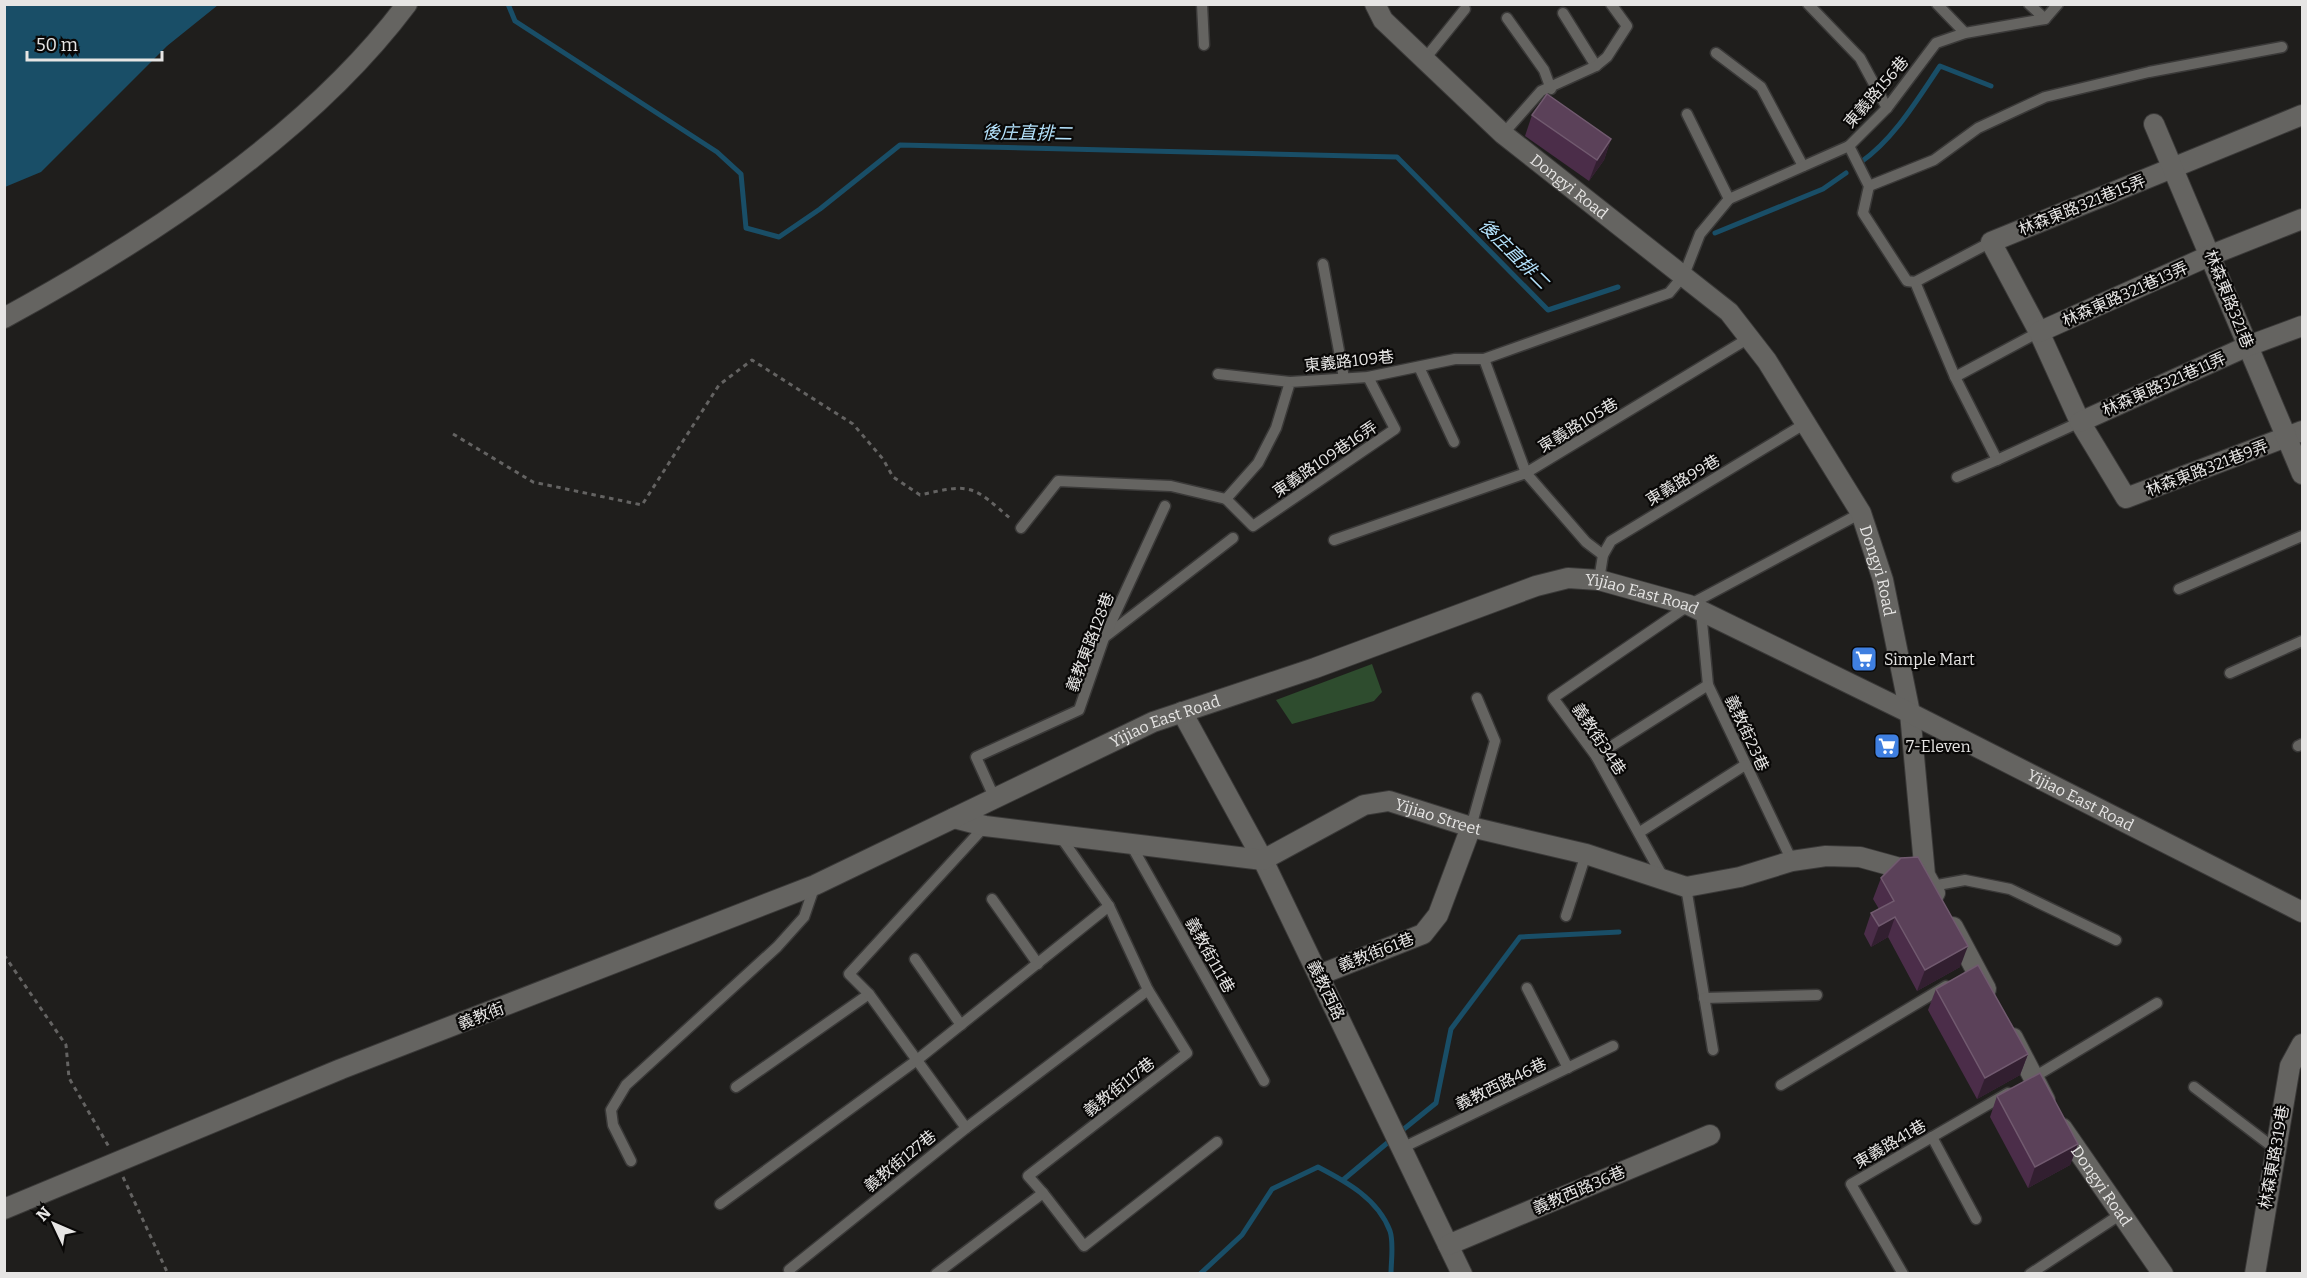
<svg xmlns="http://www.w3.org/2000/svg" width="2307" height="1278" font-family="Bitter,'Noto Sans TC',serif">
  <style>
    .green { fill: #2e4c2e }
    .water { fill: #194e67 }
    .lines { fill: none; stroke-linecap: round; stroke-linejoin: round }
    .stream { stroke: #194e67; stroke-width: 5 }
    .lane-casing { stroke: #3a3938; stroke-width: 13 }
    .street-casing { stroke: #3a3938; stroke-width: 22 }
    .path { stroke: #646362; stroke-width: 3; stroke-dasharray: 4.5 4.5; stroke-linecap: butt }
    .lane { stroke: #656461; stroke-width: 10 }
    .street { stroke: #656461; stroke-width: 20 }
    .wall { fill: #4b2d49 }
    .shaded-wall { fill: #321f30 }
    .building { fill: #5b4159; stroke: #715a6f; stroke-width: 1.5 }
    .labels { text-anchor: middle; dominant-baseline: central; stroke-width: 4.5; stroke-linejoin: round; paint-order: stroke }
    .street-label { font-size: 16px; fill: #e6e5e4; stroke: #090807 }
    .poi-label { font-size: 16px; fill: #e6e5e4; stroke: #090807; text-anchor: start }
    .water-label { font-size: 18px; font-style: italic; fill: #b5e3fd; stroke: #090807 }
  </style>
  <rect width="100%" height="100%" fill="#1f1e1c"/>
  <polygon class="green" points="1372,664 1382,692 1374,701 1292,724 1276,700"/>
  <polygon class="water" points="5,4 218,4 218,5 167,46 41,172 5,187"/>
  <g class="lines">
    <g class="stream">
      <polyline points="508,4 515,21 717,152 741,174 746,228 779,237 820,209 900,145 1397,157 1548,310 1618,287"/>
      <path d="M 1861,162 C 1894,139 1917,100 1940,66 L 1991,86"/>
      <polyline points="1715,233 1823,189 1846,173"/>
      <polyline points="1399,1133 1436,1103 1451,1029 1520,937 1619,932"/>
      <polyline points="1343,1180 1392,1139"/>
      <path d="M 1200,1274 L 1242,1235 L 1272,1189 L 1318,1167 C 1347,1182 1378,1199 1390,1231 C 1394,1243 1391,1261 1391,1274"/>
    </g>
    <defs>
      <g id="lane">
        <polyline points="1202,4 1204,45"/>
        <polyline points="1808,4 1860,58 1887,108"/>
        <polyline points="1937,4 1965,33"/>
        <polyline points="2029,4 2045,19"/>
        <polyline points="1563,13 1596,66"/>
        <polyline points="1507,18 1544,70 1551,89"/>
        <polyline points="1716,53 1761,87 1803,166"/>
        <polyline points="1424,60 1465,9"/>
        <polyline points="1687,114 1729,199"/>
        <polyline points="1503,134 1541,91 1596,66 1607,57 1627,26 1611,4"/>
        <polyline points="1849,146 1869,186 1863,213 1907,281 1915,282 1955,377 1997,460 2080,422"/>
        <polyline points="1869,186 1934,160 1978,128 2045,97 2149,72 2282,47"/>
        <polyline points="1323,264 1344,378"/>
        <polyline points="1915,282 1991,242"/>
        <polyline points="1484,359 1526,473 1749,338"/>
        <polyline points="1419,367 1454,442"/>
        <polyline points="1218,374 1290,382"/>
        <polyline points="1955,377 2039,332"/>
        <polyline points="1957,477 1997,460"/>
        <polyline points="1226,499 1253,526 1395,429 1368,377"/>
        <polyline points="1021,528 1058,481 1171,486 1226,499 1258,463 1276,428 1290,382 1368,377 1455,359 1484,359 1669,293 1684,275 1700,234 1729,199 1849,146 1887,108 1936,43 1965,33 2045,19 2058,4"/>
        <polyline points="1334,540 1526,473 1586,542 1603,555"/>
        <polyline points="1599,580 1603,555 1611,541 1806,423"/>
        <polyline points="2179,589 2302,536"/>
        <polyline points="1701,611 1708,685 1792,861"/>
        <polyline points="1106,636 1233,538"/>
        <polyline points="2230,673 2302,641"/>
        <polyline points="2298,746 2302,744"/>
        <polyline points="1596,756 1708,685"/>
        <polyline points="995,799 976,757 1079,710 1104,638 1165,506"/>
        <polyline points="1471,827 1495,741 1477,698"/>
        <polyline points="1640,832 1745,765"/>
        <polyline points="1130,843 1264,1081"/>
        <polyline points="1664,879 1596,756 1553,698 1689,605 1861,513"/>
        <polyline points="1932,886 1965,880 2010,889 2116,940"/>
        <polyline points="1686,887 1713,1050"/>
        <polyline points="992,899 1038,964"/>
        <polyline points="1566,916 1586,854"/>
        <polyline points="915,959 961,1025"/>
        <polyline points="1527,988 1568,1068"/>
        <polyline points="1704,998 1817,995"/>
        <polyline points="2031,1079 2157,1003"/>
        <polyline points="1781,1085 1946,986"/>
        <polyline points="736,1087 869,994"/>
        <polyline points="2194,1087 2274,1148"/>
        <polyline points="966,1128 1148,990 1109,906 1060,836"/>
        <polyline points="1932,1137 1976,1219"/>
        <polyline points="1402,1148 1613,1046"/>
        <polyline points="631,1161 613,1125 611,1110 626,1085 777,947 804,917 815,885"/>
        <polyline points="1043,1193 1084,1246 1217,1142"/>
        <polyline points="720,1204 917,1060 1109,906"/>
        <polyline points="789,1270 966,1128 869,994 849,974 985,826"/>
        <polyline points="936,1274 1043,1193 1028,1176 1187,1053 1148,990"/>
        <polyline points="1903,1274 1851,1184 2008,1093"/>
        <polyline points="2030,1274 2121,1214"/>
      </g>
      <g id="street">
        <path id="s1" d="M 1375,4 L 1383,20 L 1503,134 L 1729,312 L 1767,361 L 1861,513 L 1883,580 L 1910,713 L 1925,875 L 1935,893"/>
        <polyline points="2302,115 1991,242 2039,332 2080,422 2126,498 2302,431"/>
        <polyline points="2154,124 2302,474"/>
        <path d="M 4,318 C 147,240 309,135 407,4"/>
        <polyline points="2039,332 2211,255 2302,219"/>
        <polyline points="2080,422 2248,346 2302,326"/>
        <polyline points="1182,712 1263,860 1462,1274"/>
        <path id="s2" d="M 954,818 L 985,826 L 1263,860 L 1364,805 L 1389,801 L 1471,827 L 1586,854 L 1686,887 L 1740,877 L 1792,861 L 1826,856 L 1860,857 L 1918,873"/>
        <polyline points="1953,927 1986,989"/>
        <polyline points="1319,975 1423,934 1438,915 1471,827"/>
        <polyline points="2013,1038 2045,1100"/>
        <path id="s3" d="M 2062,1128 L 2163,1274"/>
        <path id="s4" d="M 4,1209 L 341,1069 L 815,885 L 1153,722 L 1315,668 L 1536,586 L 1568,578 L 1599,580 L 1689,605 L 1910,713 L 2302,912"/>
        <polyline points="1448,1245 1710,1135"/>
        <polyline points="2255,1274 2290,1066 2302,1044"/>
      </g>
    </defs>
    <use href="#lane" class="lane-casing"/>
    <use href="#street" class="street-casing"/>
    <g class="path">
      <path d="M 453,434 L 533,482 L 642,505 L 719,385 L 752,360 L 853,424 L 883,459 L 893,477 L 920,495 C 972,483 972,485 1012,520"/>
      <polyline points="4,955 66,1045 69,1078 109,1147"/>
      <polyline points="123,1177 168,1274"/>
    </g>
    <use href="#lane" class="lane"/>
    <use href="#street" class="street"/>
  </g>
  <g class="wall">
    <polygon points="1532,115 1611,139 1604,160 1589,181 1525,136"/>
    <polygon points="1881,878 1960,967 1917,991 1888,937 1871,947 1864,934 1871,913 1879,909 1873,899"/>
    <polygon points="1936,989 2028,1054 2020,1075 1977,1099 1928,1010"/>
    <polygon points="1997,1096 2078,1144 2070,1165 2028,1188 1990,1117"/>
  </g>
  <g class="shaded-wall">
    <polygon points="1611,139 1604,160 1589,181 1597,160"/>
    <polygon points="1895,917 1888,937 1871,947 1879,926"/>
    <polygon points="1968,946 1960,967 1917,991 1925,970"/>
    <polygon points="2028,1054 2020,1075 1977,1099 1985,1078"/>
    <polygon points="2078,1144 2070,1165 2028,1188 2035,1167"/>
  </g>
  <g class="building">
    <polygon points="1547,94 1611,139 1597,160 1532,115"/>
    <polygon points="1918,857 1968,946 1925,970 1895,917 1879,926 1871,913 1894,901 1881,878 1901,858"/>
    <polygon points="1978,965 2028,1054 1985,1078 1936,989"/>
    <polygon points="2040,1073 2078,1144 2035,1167 1997,1096"/>
  </g>
  <defs>
    <symbol id="supermarket-square" viewBox="-11 -11 22 22"><rect x="-9" y="-9" width="18" height="18" rx="4" fill="#3f7fe0" stroke="#090807"/><path d="M-6-5.5h2.5l.6 2H6L4.5 2H-2.5L-4.4-4H-6ZM-1.5 3.2a1.3 1.3 0 1 0 .1 0ZM3 3.2a1.3 1.3 0 1 0 .1 0Z" fill="#fff"/></symbol>
  </defs>
  <g fill-rule="evenodd">
    <use href="#supermarket-square" x="1849" y="644" width="30" height="30"/>
    <use href="#supermarket-square" x="1872" y="731" width="30" height="30"/>
  </g>
  <g class="labels">
    <g class="street-label">
      <text transform="translate(1876 92) rotate(-49)">東義路156巷</text>
      <text stroke="none"><textPath href="#s1" startOffset="268">Dongyi Road</textPath></text>
      <text transform="translate(2082 205) rotate(-22)">林森東路321巷15弄</text>
      <text transform="translate(2125 294) rotate(-24)">林森東路321巷13弄</text>
      <text transform="translate(2229 299) rotate(68)">林森東路321巷</text>
      <text transform="translate(1349 361) rotate(-6)">東義路109巷</text>
      <text transform="translate(2164 384) rotate(-24)">林森東路321巷11弄</text>
      <text transform="translate(1578 425) rotate(-31)">東義路105巷</text>
      <text transform="translate(1325 459) rotate(-34)">東義路109巷16弄</text>
      <text transform="translate(2207 468) rotate(-21)">林森東路321巷9弄</text>
      <text transform="translate(1683 480) rotate(-31)">東義路99巷</text>
      <text stroke="none"><textPath href="#s1" startOffset="772">Dongyi Road</textPath></text>
      <text stroke="none"><textPath href="#s4" startOffset="1764">Yijiao East Road</textPath></text>
      <text transform="translate(1090 642) rotate(-69)">義教東路128巷</text>
      <text stroke="none"><textPath href="#s4" startOffset="1260">Yijiao East Road</textPath></text>
      <text transform="translate(1747 733) rotate(65)">義教街23巷</text>
      <text transform="translate(1599 739) rotate(56)">義教街34巷</text>
      <text stroke="none"><textPath href="#s4" startOffset="2250">Yijiao East Road</textPath></text>
      <text stroke="none"><textPath href="#s2" startOffset="504">Yijiao Street</textPath></text>
      <text transform="translate(1376 952) rotate(-21)">義教街61巷</text>
      <text transform="translate(1210 955) rotate(61)">義教街111巷</text>
      <text transform="translate(1326 990) rotate(64)">義教西路</text>
      <text transform="translate(481 1016) rotate(-21)">義教街</text>
      <text transform="translate(1501 1084) rotate(-26)">義教西路46巷</text>
      <text transform="translate(1119 1087) rotate(-38)">義教街117巷</text>
      <text transform="translate(1890 1144) rotate(-30)">東義路41巷</text>
      <text transform="translate(2274 1157) rotate(-80)">林森東路319巷</text>
      <text transform="translate(900 1161) rotate(-39)">義教街127巷</text>
      <text stroke="none"><textPath href="#s3" startOffset="70">Dongyi Road</textPath></text>
      <text transform="translate(1579 1190) rotate(-23)">義教西路36巷</text>
    </g>
    <g class="poi-label">
      <text x="1884" y="659">Simple Mart</text>
      <text x="1906" y="746">7-Eleven</text>
    </g>
    <g class="water-label">
      <text transform="translate(1027 133) rotate(1)">後庄直排二</text>
      <text transform="translate(1514 254) rotate(45)">後庄直排二</text>
    </g>
  </g>
  <rect width="2307" height="1278" fill="none" stroke="#e6e5e4" stroke-width="12"/>
  <g transform="translate(54 1224) rotate(314)" stroke="#090807" stroke-width="4.5" paint-order="stroke">
  <path d="M0-4.5L10 22L0 15L-10 22Z" fill="#e6e5e4"/>
  <text y="-9" font-size="16" font-weight="bold" text-anchor="middle" fill="#e6e5e4">N</text>
  </g>
  <path d="M27 51v9h135v-9" fill="none" stroke="#e6e5e4" stroke-width="3"/>
  <text x="36" y="51" font-size="18" fill="#e6e5e4" stroke="#090807" stroke-width="4.5" paint-order="stroke">50 m</text>
</svg>
